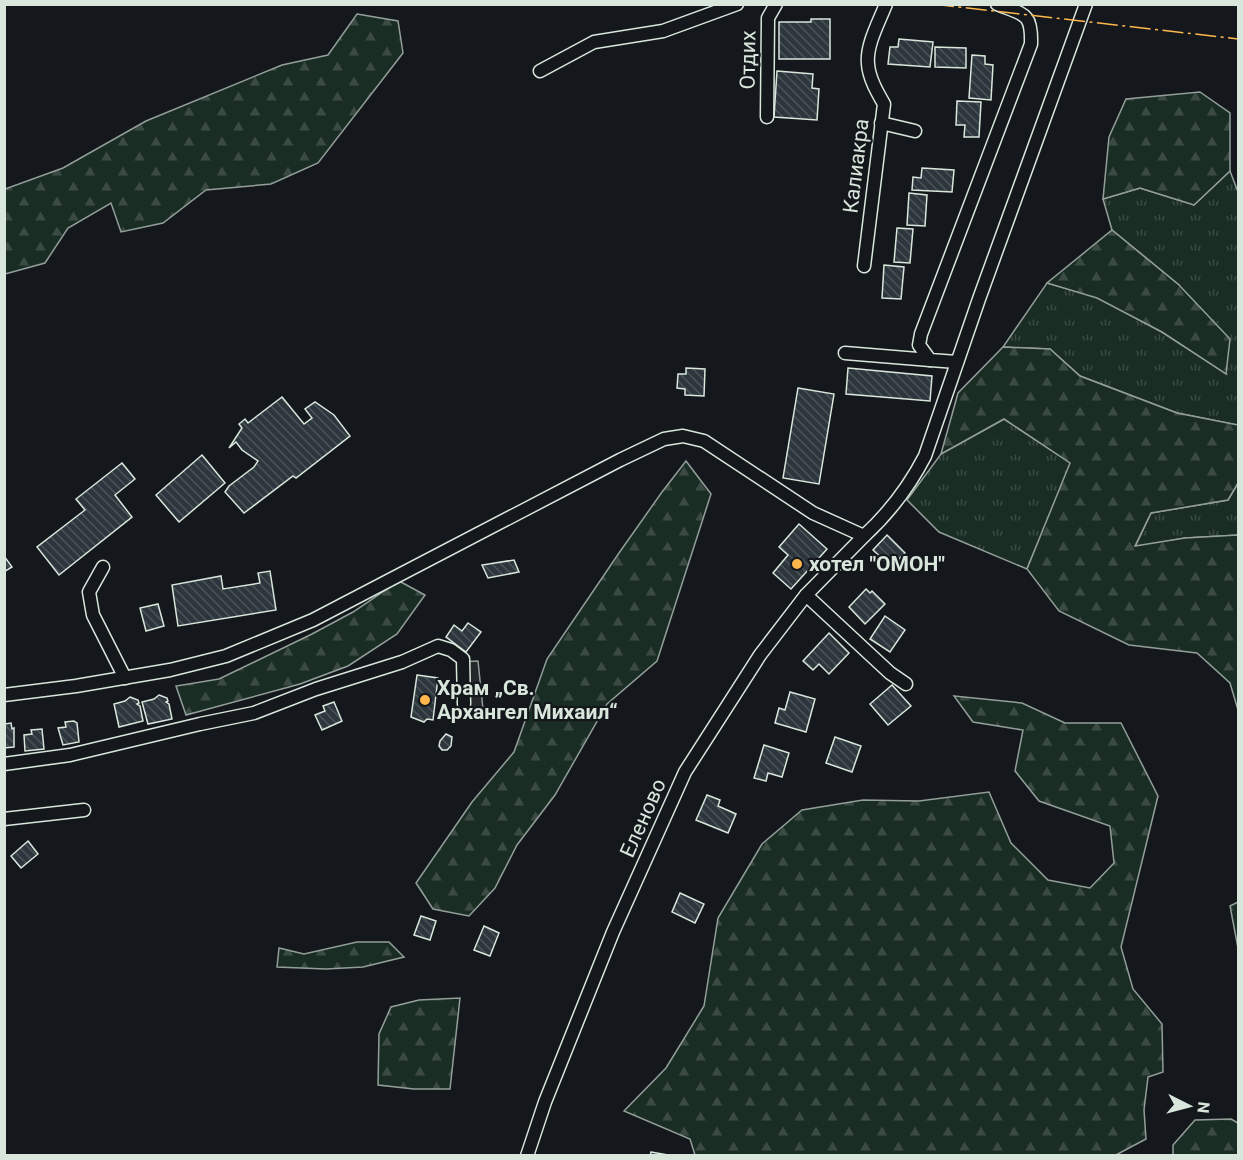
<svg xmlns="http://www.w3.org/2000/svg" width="1243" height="1160" font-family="Roboto,sans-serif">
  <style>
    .grass { fill: url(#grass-tufts); stroke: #939e99; stroke-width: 1.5 }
    .forest { fill: url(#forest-firs); stroke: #939e99; stroke-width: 1.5 }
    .parking { fill: #24282b; stroke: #939e99; stroke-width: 1.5 }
    .building { fill: url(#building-back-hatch); stroke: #d8e6dc; stroke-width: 1.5 }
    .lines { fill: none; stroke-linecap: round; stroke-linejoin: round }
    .street-casing { stroke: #d8e6dc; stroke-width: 15 }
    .street { stroke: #14181c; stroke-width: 12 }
    .power { stroke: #ffb74d; stroke-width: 1.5; stroke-dasharray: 21 4.5 3 4.5; stroke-linecap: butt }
    .poi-dot { fill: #ffb74d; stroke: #14181c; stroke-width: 2 }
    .labels { text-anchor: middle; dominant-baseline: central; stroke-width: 4.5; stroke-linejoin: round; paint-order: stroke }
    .street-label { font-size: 21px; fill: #d8e6dc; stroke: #14181c }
    .poi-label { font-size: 21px; font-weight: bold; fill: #d8e6dc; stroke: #14181c; text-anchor: start }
  </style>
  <defs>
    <pattern id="grass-tufts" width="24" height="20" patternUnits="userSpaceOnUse" patternTransform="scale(1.5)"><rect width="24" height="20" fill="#1a2d24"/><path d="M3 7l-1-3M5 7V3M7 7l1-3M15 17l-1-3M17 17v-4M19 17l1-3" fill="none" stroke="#3b4b43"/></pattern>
    <pattern id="forest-firs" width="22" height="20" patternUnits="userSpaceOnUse" patternTransform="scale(1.5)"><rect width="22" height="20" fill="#1a2d24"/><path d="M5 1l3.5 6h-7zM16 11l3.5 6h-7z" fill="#3b4b43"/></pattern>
    <pattern id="building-back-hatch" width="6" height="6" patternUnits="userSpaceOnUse" patternTransform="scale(1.5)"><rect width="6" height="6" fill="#2c363c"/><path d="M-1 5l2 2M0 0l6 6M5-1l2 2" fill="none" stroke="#4a5358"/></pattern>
  </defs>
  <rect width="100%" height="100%" fill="#14181c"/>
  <g class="grass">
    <polygon points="1230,171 1238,192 1238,425 1177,413 1080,376 1050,349 1003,347 1047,283 1097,297 1162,332 1226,373 1179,285 1112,230 1103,199 1140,188 1194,205"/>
    <polygon points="1004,419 1071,463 1027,569 939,532 907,500 941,454"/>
    <polygon points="1238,483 1238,535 1185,538 1135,547 1151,513 1228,500"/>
  </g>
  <g class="forest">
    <polygon points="357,14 398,21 403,53 318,163 271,184 206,190 163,223 121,232 111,203 68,228 45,263 5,274 5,189 63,168 146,121 282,65 328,55"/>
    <polygon points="1200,92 1230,113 1230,171 1194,205 1140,188 1103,199 1109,137 1126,99"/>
    <polygon points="1112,230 1179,285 1230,339 1226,374 1162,332 1097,298 1047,283"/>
    <polygon points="1003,347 1050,349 1080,376 1177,413 1238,425 1238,483 1228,500 1151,513 1135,546 1185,538 1238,535 1238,710 1230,683 1197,653 1129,645 1059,611 1027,569 1070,463 1004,419 941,454 958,393"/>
    <polygon points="686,461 711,494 657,661 607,704 555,795 517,845 495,888 469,916 433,909 416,883 472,802 514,752 547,659 619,553 662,492"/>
    <polygon points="399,581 425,595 397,634 348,666 300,684 186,715 176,686 219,679 312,634 353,612"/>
    <polygon points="954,696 1022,703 1065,723 1121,723 1158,796 1121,947 1133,989 1162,1024 1163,1072 1148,1077 1144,1110 1146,1139 1114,1156 695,1155 690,1139 624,1111 666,1068 704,1006 718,918 762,844 802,810 863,800 919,801 989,792 1011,843 1048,880 1090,888 1114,863 1110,826 1039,801 1015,771 1023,730 973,722"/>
    <polygon points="1238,902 1238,948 1230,906"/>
    <polygon points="357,942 389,942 404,957 363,967 326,969 277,967 279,948 304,954"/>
    <polygon points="460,998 450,1089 414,1089 378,1085 379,1034 391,1007 419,1000"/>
    <polygon points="1231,1119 1238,1123 1238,1155 1173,1155 1173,1145 1195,1120"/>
  </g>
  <polygon class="parking" points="478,661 483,709 460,705 459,662"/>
  <g class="building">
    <polygon points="811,19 830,19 830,59 779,59 779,22 811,22"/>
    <polygon points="899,39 933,42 930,67 888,64 890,47 898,47"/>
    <polygon points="935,47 966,48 966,68 935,67"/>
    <polygon points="972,55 985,56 985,64 993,65 991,100 969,98"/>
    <polygon points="777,71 813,74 812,88 819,89 817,120 774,117"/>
    <polygon points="957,101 981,102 979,137 964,137 965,125 956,125"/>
    <polygon points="922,168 954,170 952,192 912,190 913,177 921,178"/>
    <polygon points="909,193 927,195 925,226 907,225"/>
    <polygon points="897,228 913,229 910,263 894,262"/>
    <polygon points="884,265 904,267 901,299 882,298"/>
    <polygon points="686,368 705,369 704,396 685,395 685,389 677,388 678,374 686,374"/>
    <polygon points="848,368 932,376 930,401 846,394"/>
    <polygon points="798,388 834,394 819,484 783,478"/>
    <polygon points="282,397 304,424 312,418 305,409 315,402 334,415 350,436 296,478 293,476 244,513 225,492 229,486 254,467 258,461 242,450 236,442 229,448 242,428 239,424 245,419 248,423"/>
    <polygon points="202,455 225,483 179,522 156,495"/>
    <polygon points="122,463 135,479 115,495 132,517 59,575 37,547 85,510 76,499"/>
    <polygon points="799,524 827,549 791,589 773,573 788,555 779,547"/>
    <polygon points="887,535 905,553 891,567 873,550"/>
    <polygon points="4,556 12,567 4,572"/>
    <polygon points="514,560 519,572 488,578 482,565"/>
    <polygon points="270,571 276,610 178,626 172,585 221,576 223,589 260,583 258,573"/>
    <polygon points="866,589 870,593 872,591 885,604 865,624 849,607"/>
    <polygon points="158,604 164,626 146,631 140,608"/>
    <polygon points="885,616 905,630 890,652 870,639"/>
    <polygon points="468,623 481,632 466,652 446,637 454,625 462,631"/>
    <polygon points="829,633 849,653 829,674 819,664 813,670 803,661"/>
    <polygon points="417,675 438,678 433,720 427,719 424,722 411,717"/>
    <polygon points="892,685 911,706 888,725 870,704"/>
    <polygon points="790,692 815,699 806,732 775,723 779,708 785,710"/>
    <polygon points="159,695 167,698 168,701 166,702 169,704 172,719 148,724 142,702 154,699"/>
    <polygon points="130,697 138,700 139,703 137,704 140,706 143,721 119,727 114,704 125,701"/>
    <polygon points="334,702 342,721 322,730 315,715 325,711 323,706"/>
    <polygon points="74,721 77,723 79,742 63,745 58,728 66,727 65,722"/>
    <polygon points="4,723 5,724 11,723 12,729 14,728 14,747 4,748"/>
    <polygon points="42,729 44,749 25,751 24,735 32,734 31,730"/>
    <polygon points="446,734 452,737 451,746 447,750 442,750 439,746 440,741"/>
    <polygon points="835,737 861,746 852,772 826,763"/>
    <polygon points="764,745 789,753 782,777 768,773 766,781 754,778"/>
    <polygon points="707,795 720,800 718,806 736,814 728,833 696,820"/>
    <polygon points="28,841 38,854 21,868 11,856"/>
    <polygon points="680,893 704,904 695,923 672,912"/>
    <polygon points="421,916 436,921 430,940 414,935"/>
    <polygon points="484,926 499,933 490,956 474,950"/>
    <polygon points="651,1152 674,1156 650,1156"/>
  </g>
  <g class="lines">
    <defs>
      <g id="street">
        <polyline points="540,71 594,42 663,31 737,4"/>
        <polyline points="767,117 768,18 776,4"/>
        <polyline points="881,123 915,131"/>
        <path d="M 864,266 L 884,104 C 877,92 869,78 868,64 C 866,45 879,22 886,4"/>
        <polyline points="845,353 930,360"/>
        <path d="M 957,362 L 930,360 L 919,345 L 921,334 L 1031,44 C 1032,12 1024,15 997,4"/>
        <polyline points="103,567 89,592 93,615 125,678"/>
        <polyline points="806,595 890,673 906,684"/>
        <path d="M 4,695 L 76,686 L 170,670 L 226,656 L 313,620 L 620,460 L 664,439 L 683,436 L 704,441 L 813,513 L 864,536 C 889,513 909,487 925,456 L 979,299 L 1086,4"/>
        <polyline points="4,764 70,755 200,724 254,713 316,689 402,662 438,646 451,650 463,659 464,704"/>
        <polyline points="4,819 84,810"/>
        <polyline points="527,1156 545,1102 613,932 685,772 760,655 806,595 864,536"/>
      </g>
    </defs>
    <use href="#street" class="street-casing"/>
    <use href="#street" class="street"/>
    <polyline class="power" points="933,4 1238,39"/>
  </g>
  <g class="poi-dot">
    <circle cx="797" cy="564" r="6"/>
    <circle cx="425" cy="700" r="6"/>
  </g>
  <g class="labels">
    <g class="street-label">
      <text transform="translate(748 60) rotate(-89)">Отдих</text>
      <text transform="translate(856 166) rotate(-83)">Калиакра</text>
      <text transform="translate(643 818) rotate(-66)">Еленово</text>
    </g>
    <g class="poi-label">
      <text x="809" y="564">хотел "ОМОН"</text>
      <text x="437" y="688">Храм „Св.<tspan x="437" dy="24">Архангел Михаил“</tspan></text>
    </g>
  </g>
  <rect width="1243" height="1160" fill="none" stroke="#d8e6dc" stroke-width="12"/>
  <g transform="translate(1189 1106) rotate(96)" stroke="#14181c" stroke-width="4.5" paint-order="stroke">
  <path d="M0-4.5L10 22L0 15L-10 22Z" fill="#d8e6dc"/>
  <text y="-9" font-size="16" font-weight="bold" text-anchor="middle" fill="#d8e6dc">N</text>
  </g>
</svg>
